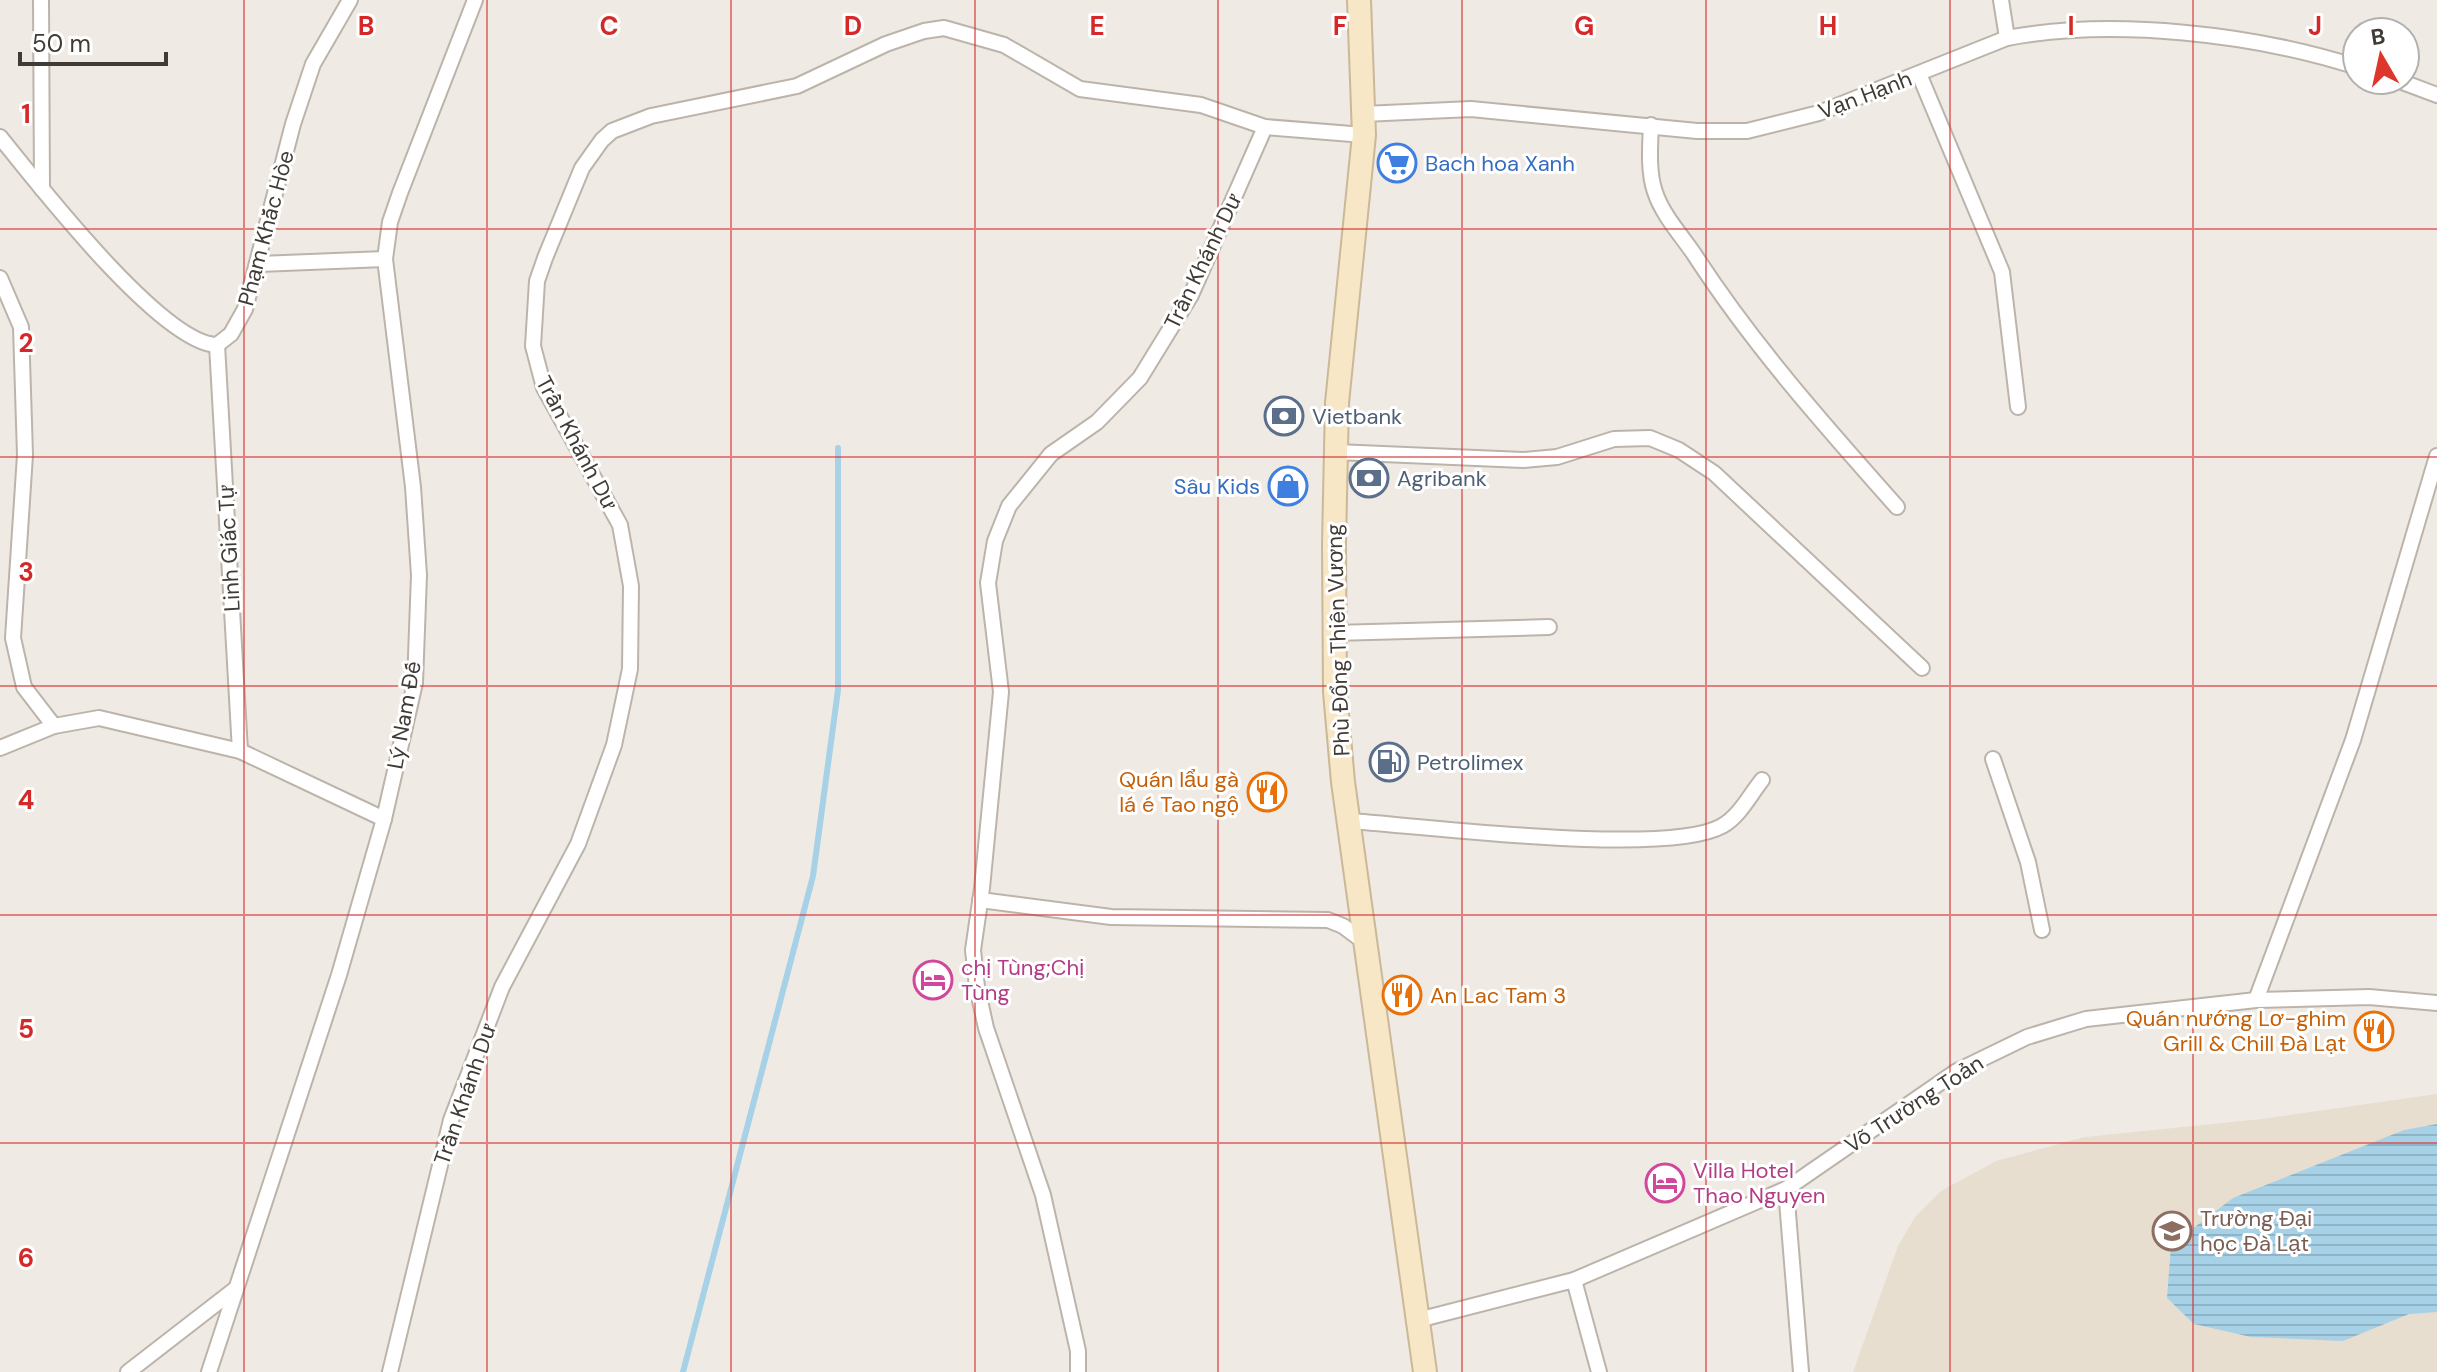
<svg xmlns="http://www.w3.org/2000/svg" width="2437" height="1372" font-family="'DM Sans',sans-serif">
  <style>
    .education { fill: #e7decf }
    .water { fill: url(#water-rules) }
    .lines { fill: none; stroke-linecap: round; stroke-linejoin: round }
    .stream { stroke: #a6d1e6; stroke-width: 6 }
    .minor-casing { stroke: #bcb4ab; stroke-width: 18 }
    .secondary-casing { stroke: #cab898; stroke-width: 26 }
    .minor { stroke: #fff; stroke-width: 14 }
    .secondary { stroke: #f7e7c6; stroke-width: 22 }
    .grid { fill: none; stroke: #d62828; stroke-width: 2; stroke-opacity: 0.55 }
    .labels { text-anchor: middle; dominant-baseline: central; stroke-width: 6; stroke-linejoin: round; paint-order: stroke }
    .street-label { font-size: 22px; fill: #403b35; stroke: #fff }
    .shop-label { font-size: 22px; fill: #366cbe; stroke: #fff; text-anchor: start }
    .service-label { font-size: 22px; fill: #4e5e75; stroke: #fff; text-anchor: start }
    .food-label { font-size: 22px; fill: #c56008; stroke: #fff; text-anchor: end }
    .hotel-label { font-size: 22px; fill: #b23c85; stroke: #fff; text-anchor: start }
    .education-label { font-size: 22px; fill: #785e54; stroke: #fff; text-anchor: start }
    .grid-label { font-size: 26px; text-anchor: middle; font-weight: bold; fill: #d62828; stroke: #fff; stroke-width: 6; stroke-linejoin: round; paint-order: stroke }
  </style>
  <defs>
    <pattern id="water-rules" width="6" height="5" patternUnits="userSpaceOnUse" patternTransform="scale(2)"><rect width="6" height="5" fill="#a6d1e6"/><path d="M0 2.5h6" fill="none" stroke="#90b4c6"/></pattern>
  </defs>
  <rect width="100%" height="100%" fill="#efebe4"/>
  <polygon class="education" points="2437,1094 2437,1372 1853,1372 1898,1246 1915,1217 1941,1191 1996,1161 2085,1137 2262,1119"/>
  <polygon class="water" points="2437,1124 2437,1312 2409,1314 2343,1341 2251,1337 2194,1324 2167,1298 2171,1245 2233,1198 2404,1130"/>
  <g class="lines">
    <polyline class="stream" points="683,1372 813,876 838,690 838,448"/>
    <defs>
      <g id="minor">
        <polyline points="41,0 42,189"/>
        <polyline points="2001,0 2007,38"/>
        <polyline points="1919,74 2002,272 2018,407"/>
        <polyline points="2397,80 2437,95"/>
        <path d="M 1364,114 L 1471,109 L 1697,131 L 1747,131 L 1819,113 L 2007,38 C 2114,18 2254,34 2357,67"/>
        <path d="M 1651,125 C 1650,147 1648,172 1655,192 C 1662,214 1681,235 1694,254 C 1753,345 1825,426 1897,507"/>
        <path d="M 0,137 C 37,183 162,344 217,345 L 231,334 L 245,309 L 293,124 L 313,64 L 350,0"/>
        <polyline points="259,264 385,259"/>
        <polyline points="0,278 21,327 25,455 13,638 24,687 54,726"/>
        <polyline points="217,345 240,751"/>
        <polyline points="1336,452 1523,460 1557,457 1614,439 1650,438 1679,450 1714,473 1922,668"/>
        <polyline points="1334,633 1549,627"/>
        <polyline points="0,748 54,726 99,718 240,751 384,819"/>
        <polyline points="1993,759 2028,862 2042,930"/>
        <path d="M 1350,821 C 1423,826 1667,857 1722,826 C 1739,817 1750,795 1762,780"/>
        <polyline points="980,900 1111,917 1328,920 1343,926 1366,943"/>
        <polyline points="2256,1000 2353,740 2437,456"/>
        <polyline points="1786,1189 1801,1372"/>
        <polyline points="1574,1280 1599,1372"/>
        <polyline points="1418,1320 1574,1280 1786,1189 1957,1071 2027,1037 2086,1019 2256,1000 2369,997 2437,1003"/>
        <polyline points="128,1372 234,1290"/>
        <polyline points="209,1372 339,975 384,819 415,683 419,575 413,487 385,259 390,222 400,193 475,0"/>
        <polyline points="390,1372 451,1120 502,987 578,844 614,745 630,669 631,586 620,525 544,388 533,346 537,281 545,258 582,168 602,140 612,131 651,116 797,86 886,44 924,31 944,28 1004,45 1080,89 1201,105 1265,127 1364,135"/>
        <polyline points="1078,1372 1078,1351 1043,1195 986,1028 977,987 973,950 982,888 1001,692 988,583 995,541 1009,506 1051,454 1097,422 1140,378 1191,295 1265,127"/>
      </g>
      <polyline id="secondary" points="1359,0 1364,135 1337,403 1334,544 1335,692 1343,782 1425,1372"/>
    </defs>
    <use href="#minor" class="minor-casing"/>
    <use href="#secondary" class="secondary-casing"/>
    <use href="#minor" class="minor"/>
    <use href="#secondary" class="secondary"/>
  </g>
  <path class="grid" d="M 244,0 L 244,1372M 487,0 L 487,1372M 731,0 L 731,1372M 975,0 L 975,1372M 1218,0 L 1218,1372M 1462,0 L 1462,1372M 1706,0 L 1706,1372M 1950,0 L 1950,1372M 2193,0 L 2193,1372M 0,229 L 2437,229M 0,457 L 2437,457M 0,686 L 2437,686M 0,915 L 2437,915M 0,1143 L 2437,1143"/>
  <defs>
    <symbol id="supermarket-ring" viewBox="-11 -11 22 22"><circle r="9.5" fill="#fff" stroke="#3f7fe0" stroke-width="1.5"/><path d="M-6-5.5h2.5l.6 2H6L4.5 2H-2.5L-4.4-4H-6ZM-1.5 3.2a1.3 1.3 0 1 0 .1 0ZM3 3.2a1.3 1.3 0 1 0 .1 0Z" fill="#3f7fe0"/></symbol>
    <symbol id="bank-ring" viewBox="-11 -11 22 22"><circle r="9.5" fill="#fff" stroke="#5c6f8a" stroke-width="1.5"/><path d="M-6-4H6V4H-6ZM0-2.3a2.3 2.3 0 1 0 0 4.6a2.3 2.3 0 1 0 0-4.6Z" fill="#5c6f8a"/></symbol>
    <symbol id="shop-ring" viewBox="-11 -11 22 22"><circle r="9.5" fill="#fff" stroke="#3f7fe0" stroke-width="1.5"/><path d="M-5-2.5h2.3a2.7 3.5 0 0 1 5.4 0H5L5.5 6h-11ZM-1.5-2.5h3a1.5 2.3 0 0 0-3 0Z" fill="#3f7fe0"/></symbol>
    <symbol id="fuel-ring" viewBox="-11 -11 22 22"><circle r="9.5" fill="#fff" stroke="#5c6f8a" stroke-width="1.5"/><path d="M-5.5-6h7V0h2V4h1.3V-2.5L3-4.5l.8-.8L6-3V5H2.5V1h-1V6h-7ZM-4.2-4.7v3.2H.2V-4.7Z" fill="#5c6f8a"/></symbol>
    <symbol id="restaurant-ring" viewBox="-11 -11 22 22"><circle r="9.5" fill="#fff" stroke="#e8710a" stroke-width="1.5"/><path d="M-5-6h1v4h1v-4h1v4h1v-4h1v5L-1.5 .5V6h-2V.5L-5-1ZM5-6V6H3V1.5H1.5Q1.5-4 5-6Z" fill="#e8710a"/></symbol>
    <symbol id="hotel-ring" viewBox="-11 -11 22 22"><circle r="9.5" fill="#fff" stroke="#d1479c" stroke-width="1.5"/><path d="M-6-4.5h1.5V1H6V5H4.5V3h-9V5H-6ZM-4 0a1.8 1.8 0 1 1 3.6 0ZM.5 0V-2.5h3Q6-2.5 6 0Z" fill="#d1479c"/></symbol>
    <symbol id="university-ring" viewBox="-11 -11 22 22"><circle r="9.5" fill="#fff" stroke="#8d6e63" stroke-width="1.5"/><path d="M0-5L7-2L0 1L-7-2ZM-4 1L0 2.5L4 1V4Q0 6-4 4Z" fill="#8d6e63"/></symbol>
  </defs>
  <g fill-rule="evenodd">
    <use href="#supermarket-ring" x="1375" y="141" width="44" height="44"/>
    <use href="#bank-ring" x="1262" y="394" width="44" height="44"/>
    <use href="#bank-ring" x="1347" y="456" width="44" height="44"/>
    <use href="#shop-ring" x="1266" y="464" width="44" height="44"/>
    <use href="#fuel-ring" x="1367" y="740" width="44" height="44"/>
    <use href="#restaurant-ring" x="1245" y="770" width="44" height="44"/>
    <use href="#hotel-ring" x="911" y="958" width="44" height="44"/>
    <use href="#restaurant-ring" x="1380" y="973" width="44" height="44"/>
    <use href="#restaurant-ring" x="2352" y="1009" width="44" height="44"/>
    <use href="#hotel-ring" x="1643" y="1161" width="44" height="44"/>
    <use href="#university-ring" x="2150" y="1209" width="44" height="44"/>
  </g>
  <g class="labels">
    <g class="street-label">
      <text transform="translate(1865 95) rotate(-21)">Vạn Hạnh</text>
      <text transform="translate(266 228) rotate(-75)">Phạm Khắc Hòe</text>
      <text transform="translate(1203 261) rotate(-64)">Trần Khánh Dư</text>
      <text transform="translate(577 443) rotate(62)">Trần Khánh Dư</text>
      <text transform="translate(229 548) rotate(-93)">Linh Giác Tự</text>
      <text transform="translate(1338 640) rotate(-92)">Phù Đổng Thiên Vương</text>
      <text transform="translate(404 715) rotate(-80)">Lý Nam Đế</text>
      <text transform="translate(465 1094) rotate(-71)">Trần Khánh Dư</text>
      <text transform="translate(1914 1104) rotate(-33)">Võ Trường Toản</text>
    </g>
    <g class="shop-label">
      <text x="1425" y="163">Bach hoa Xanh</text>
      <text x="1260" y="486" text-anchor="end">Sâu Kids</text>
    </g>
    <g class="service-label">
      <text x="1312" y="416">Vietbank</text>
      <text x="1397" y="478">Agribank</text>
      <text x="1417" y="762">Petrolimex</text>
    </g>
    <g class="food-label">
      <text x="1239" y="779">Quán lẩu gà<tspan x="1239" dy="25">lá é Tao ngộ</tspan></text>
      <text x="1430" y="995" text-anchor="start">An Lac Tam 3</text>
      <text x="2346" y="1018">Quán nướng Lơ-ghim<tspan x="2346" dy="25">Grill &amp; Chill Đà Lạt</tspan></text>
    </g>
    <g class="hotel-label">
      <text x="961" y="967">chị Tùng;Chị<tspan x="961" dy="25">Tùng</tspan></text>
      <text x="1693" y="1170">Villa Hotel<tspan x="1693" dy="25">Thao Nguyen</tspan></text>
    </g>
    <g class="education-label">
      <text x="2200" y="1218">Trường Đại<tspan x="2200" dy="25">học Đà Lạt</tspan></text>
    </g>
  </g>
  <g class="grid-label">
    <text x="366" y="35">B</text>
    <text x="609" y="35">C</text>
    <text x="853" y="35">D</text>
    <text x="1097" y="35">E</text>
    <text x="1340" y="35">F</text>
    <text x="1584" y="35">G</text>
    <text x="1828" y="35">H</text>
    <text x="2071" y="35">I</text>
    <text x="2315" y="35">J</text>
    <text x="26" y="123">1</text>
    <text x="26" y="352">2</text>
    <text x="26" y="581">3</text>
    <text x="26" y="809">4</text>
    <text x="26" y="1038">5</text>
    <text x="26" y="1267">6</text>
  </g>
  <g transform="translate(2381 56) rotate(351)"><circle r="38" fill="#ffffff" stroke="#b3b1ae" stroke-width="2"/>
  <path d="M0-6L14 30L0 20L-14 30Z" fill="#de362c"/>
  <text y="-12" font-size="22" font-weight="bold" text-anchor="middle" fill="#403b35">B</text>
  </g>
  <path d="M20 52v12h146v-12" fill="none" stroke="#403b35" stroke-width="4"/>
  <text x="32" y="52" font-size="24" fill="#403b35" stroke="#ffffff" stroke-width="6" paint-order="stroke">50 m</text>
</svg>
